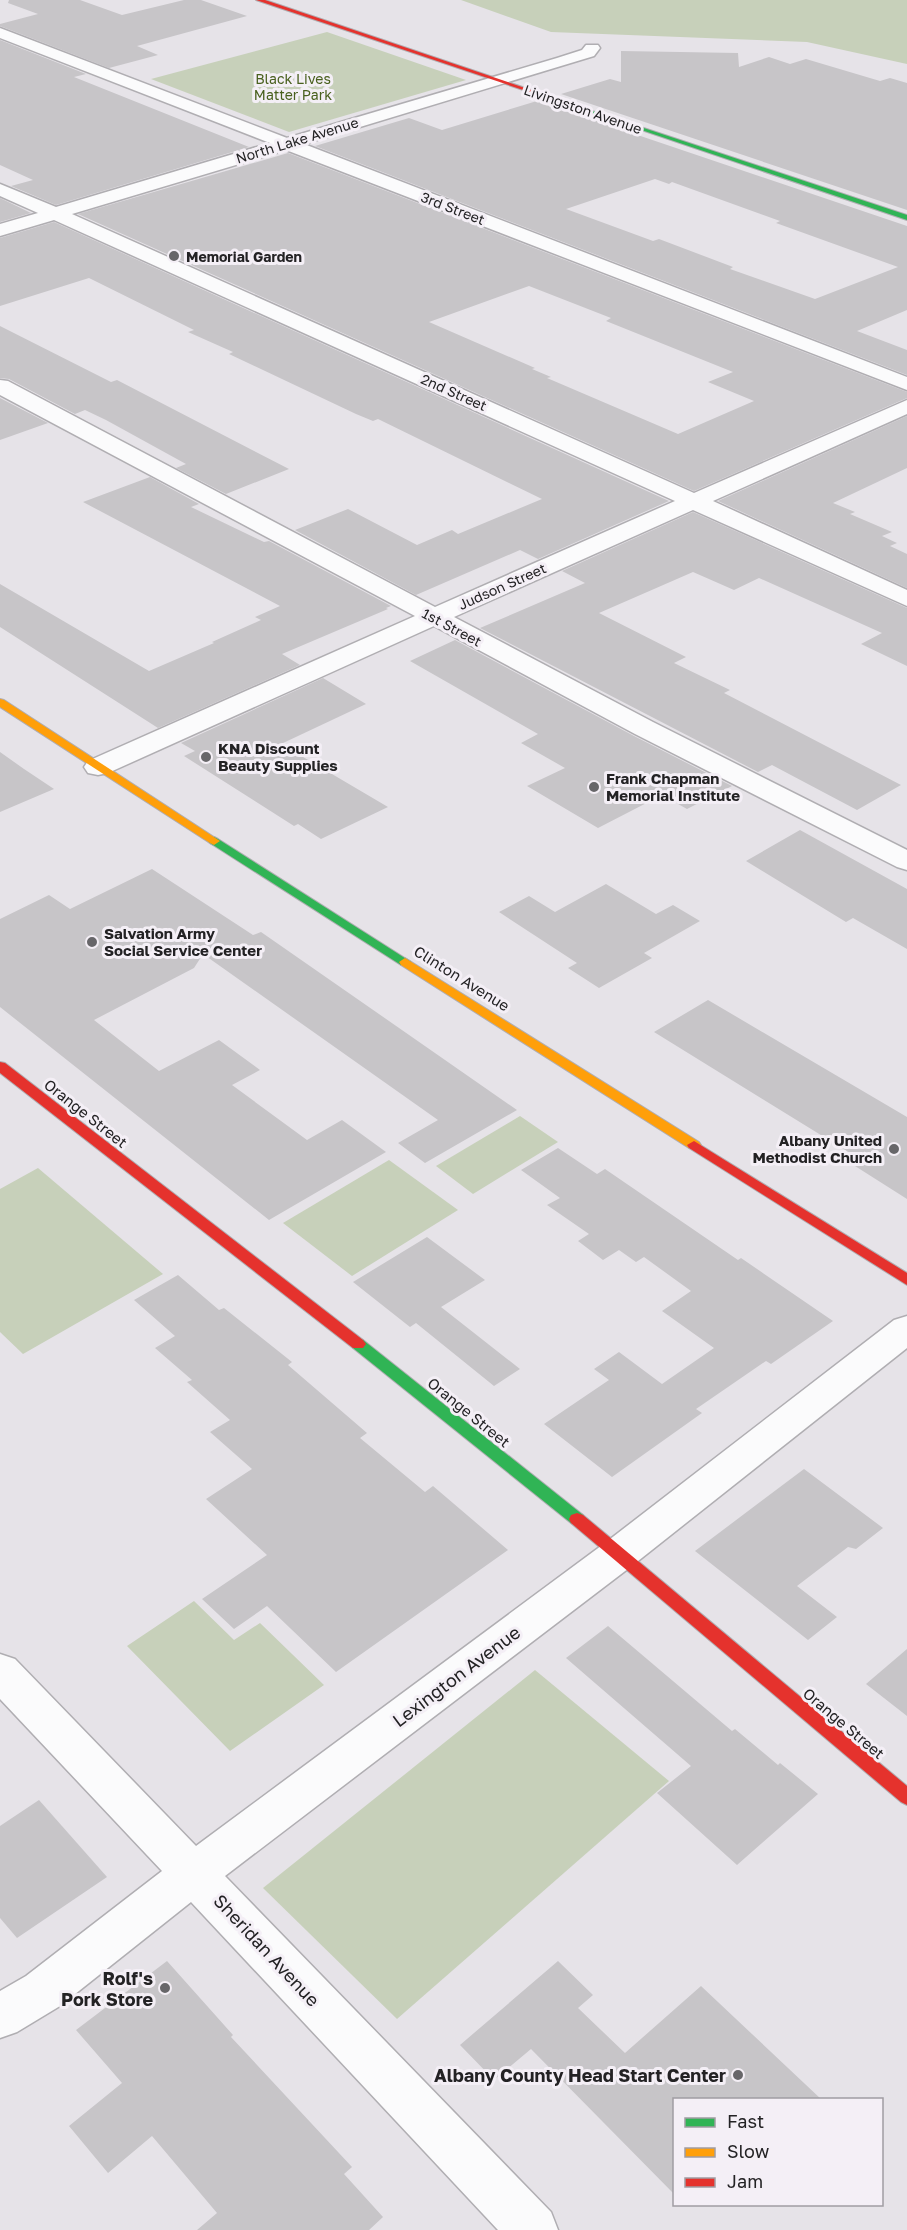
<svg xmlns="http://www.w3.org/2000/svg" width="907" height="2230" font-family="'Golos Text',sans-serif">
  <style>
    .green { fill: #c7d0ba }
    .building { fill: #c7c5c8; fill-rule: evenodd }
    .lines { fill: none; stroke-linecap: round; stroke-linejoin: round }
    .street-casing { stroke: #b0aeb2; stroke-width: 3 }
    .fast-casing { stroke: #b0aeb2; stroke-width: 2 }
    .slow-casing { stroke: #b0aeb2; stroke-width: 2 }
    .jam-casing { stroke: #b0aeb2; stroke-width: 2 }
    .street { fill: #fbfbfc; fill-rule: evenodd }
    .fast { fill: #30b455; fill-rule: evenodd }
    .slow { fill: #ff9f0a; fill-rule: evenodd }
    .jam { fill: #e5322d; fill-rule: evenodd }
    .poi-dot { fill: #676669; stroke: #f4eff6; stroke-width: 2 }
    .labels { text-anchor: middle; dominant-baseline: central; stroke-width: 6; stroke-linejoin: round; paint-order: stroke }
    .far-park-label { font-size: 14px; fill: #49601e; stroke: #f4eff6 }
    .far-street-label { font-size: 14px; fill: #232224; stroke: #f4eff6 }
    .far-poi-label { font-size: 14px; font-weight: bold; fill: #232224; stroke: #f4eff6; text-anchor: start }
    .poi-label { font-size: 15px; font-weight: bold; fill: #232224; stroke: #f4eff6; text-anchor: start }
    .street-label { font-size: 15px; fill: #232224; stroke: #f4eff6 }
    .near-street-label { font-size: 18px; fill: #232224; stroke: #f4eff6 }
    .near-poi-label { font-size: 18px; font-weight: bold; fill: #232224; stroke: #f4eff6; text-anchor: end }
  </style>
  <rect width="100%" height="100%" fill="#e6e3e8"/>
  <g class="green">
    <polygon points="461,0 907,0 907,64 807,42 551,32"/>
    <polygon points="327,32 466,80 289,132 151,79"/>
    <polygon points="520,1116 558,1142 473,1194 436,1166"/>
    <polygon points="389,1160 458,1210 352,1276 283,1223"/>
    <polygon points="38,1168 163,1274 23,1354 0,1332 0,1189"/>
    <polygon points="194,1601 234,1640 260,1623 324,1685 230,1751 127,1646"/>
    <polygon points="535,1670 669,1781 397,2019 263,1888"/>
  </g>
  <g class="building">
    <polygon points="9,0 80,0 122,15 184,0 201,0 247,16 137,46 158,55 109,68 0,26 0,24 38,14 8,3"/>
    <polygon points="0,40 86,74 74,77 249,147 56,205 11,186 33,180 0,165"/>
    <polygon points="621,51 738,53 739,67 769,57 790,64 806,59 880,81 890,78 907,83 907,210 561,94 610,79 621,82"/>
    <path d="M 537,101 L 907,226 L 907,310 L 857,331 L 907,350 L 907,375 L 315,146 L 409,118 L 442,130 ZM 655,179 L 669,184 L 672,182 L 780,221 L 776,223 L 898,267 L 815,299 L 730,269 L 733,267 L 659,239 L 653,241 L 566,209 Z"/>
    <path d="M 288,153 L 907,392 L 907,398 L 694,491 L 78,214 ZM 529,286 L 611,318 L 606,321 L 733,372 L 708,382 L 754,401 L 678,434 L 547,378 L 551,377 L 532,369 L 535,368 L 429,322 Z"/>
    <polygon points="0,198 31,213 0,222"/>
    <polygon points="54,222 669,501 538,559 520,550 416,595 295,530 348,509 417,545 452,530 458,534 542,499 378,419 373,421 356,414 229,354 233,352 188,332 194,330 89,278 0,306 0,238"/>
    <polygon points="0,326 111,382 117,380 289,469 226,494 176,468 186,464 106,420 85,410 75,414 9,379 0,378"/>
    <polygon points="0,398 48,423 0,440"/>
    <polygon points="907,416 907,468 833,503 855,512 850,514 892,532 882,536 897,543 890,546 907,554 907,588 718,501"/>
    <polygon points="150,477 199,504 191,507 264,542 269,541 391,606 386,608 388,609 282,654 300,665 158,728 0,627 0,584 149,671 214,643 212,642 261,620 255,617 280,606 83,502"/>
    <polygon points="693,512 907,608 907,666 861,644 882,633 759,578 734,590 693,572 599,613 686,657 674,663 730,690 724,693 901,785 857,810 772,765 758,772 480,628 585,583 562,571"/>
    <polygon points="455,640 634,736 732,786 687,809 662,795 598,828 527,786 565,768 521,743 538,734 410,661"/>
    <polygon points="323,678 366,704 281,744 388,807 321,839 298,824 294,826 184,756 195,751 181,743"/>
    <polygon points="0,752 24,769 54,789 0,812"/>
    <polygon points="800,830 907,889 907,949 853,918 846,922 746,861"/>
    <polygon points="152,869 253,935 261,932 517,1110 425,1163 398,1143 438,1120 203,954 194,968 94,1020 159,1071 219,1040 260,1070 232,1085 307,1140 342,1120 386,1152 269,1220 0,1007 0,919 49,895 70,909"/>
    <polygon points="606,884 656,914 673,905 700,921 644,953 652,958 599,988 568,968 577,963 499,912 529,896 555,912"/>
    <polygon points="708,1000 907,1117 907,1199 855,1166 863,1161 654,1032"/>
    <polygon points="558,1148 597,1174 605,1169 738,1260 741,1258 833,1321 771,1364 766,1361 696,1409 702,1413 612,1477 544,1424 609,1380 594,1369 619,1352 662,1384 714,1348 662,1311 691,1291 644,1257 636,1262 619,1250 603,1260 578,1241 589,1234 547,1205 560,1198 521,1170"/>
    <polygon points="427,1237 485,1280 441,1307 520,1369 494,1386 416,1323 410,1327 353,1282"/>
    <polygon points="178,1275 219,1310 224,1308 292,1362 288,1365 367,1433 360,1438 425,1492 433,1486 508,1550 336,1672 267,1606 234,1629 202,1599 267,1555 206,1499 252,1469 210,1432 230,1420 187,1382 192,1380 155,1348 175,1336 134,1300"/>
    <polygon points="804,1469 883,1528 856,1549 848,1547 797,1586 837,1617 808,1640 695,1551"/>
    <polygon points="608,1626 732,1731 735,1729 778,1765 780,1763 818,1794 737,1865 657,1793 691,1766 566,1658"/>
    <polygon points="907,1649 907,1716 866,1684"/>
    <polygon points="39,1800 107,1877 17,1938 0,1918 0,1826"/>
    <polygon points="167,1961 233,2035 231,2037 352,2167 344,2174 383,2217 369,2230 197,2230 217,2213 152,2136 108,2173 69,2126 122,2083 76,2030"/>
    <polygon points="558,1961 593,1995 578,2008 625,2053 701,1986 822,2100 675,2100 675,2195 531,2049 494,2080 460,2045"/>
  </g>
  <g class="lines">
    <defs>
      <g id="street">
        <polygon points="0,28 287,138 557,58 582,50 586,45 598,45 600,48 594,56 304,144 907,377 907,390 286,150 72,214 694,493 907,400 907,414 713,501 907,590 907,606 693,510 454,617 653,722 907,850 907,870 897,867 635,734 434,626 108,773 98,775 88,773 84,767 88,761 415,616 0,395 0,380 8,381 435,607 675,501 54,220 0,236 0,224 38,213 0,196 0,184 56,207 270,143 0,38"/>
        <polygon points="907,1316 907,1348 633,1565 225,1876 551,2212 558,2230 498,2230 191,1902 60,2006 17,2032 0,2038 0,1991 26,1976 162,1871 0,1699 0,1654 15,1659 196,1846 605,1543 894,1320"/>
      </g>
      <g id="fast">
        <polygon points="544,95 907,215 907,220 544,97"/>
        <polygon points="214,837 218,839 411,962 409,965 401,965 210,843 208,841"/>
        <polygon points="358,1339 363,1340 583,1515 585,1519 583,1523 577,1525 571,1523 353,1348 350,1344 353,1340"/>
      </g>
      <g id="slow">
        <polygon points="0,699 4,700 220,841 214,845 210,843 0,707"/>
        <polygon points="405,958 699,1142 701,1145 699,1148 689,1148 401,965 399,962"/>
      </g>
      <g id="jam">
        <polygon points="256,0 265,0 549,96 544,97"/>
        <polygon points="0,1062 5,1063 363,1340 366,1344 363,1348 353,1348 0,1073"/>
        <polygon points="694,1141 907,1273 907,1285 689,1148 687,1145"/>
        <polygon points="577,1513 583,1515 907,1786 907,1805 901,1802 571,1523 569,1519 571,1515"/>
      </g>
    </defs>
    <use href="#street" class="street-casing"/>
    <use href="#fast" class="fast-casing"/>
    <use href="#slow" class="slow-casing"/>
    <use href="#jam" class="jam-casing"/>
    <use href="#street" class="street"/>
    <use href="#fast" class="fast"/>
    <use href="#slow" class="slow"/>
    <use href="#jam" class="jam"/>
  </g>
  <g class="poi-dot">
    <circle cx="174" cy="256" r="6"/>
    <circle cx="206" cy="757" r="6"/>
    <circle cx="594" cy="787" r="6"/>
    <circle cx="92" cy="942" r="6"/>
    <circle cx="894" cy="1149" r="6"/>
    <circle cx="165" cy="1988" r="6"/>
    <circle cx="738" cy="2075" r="6"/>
  </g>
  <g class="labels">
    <g class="far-park-label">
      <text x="293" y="78">Black Lives<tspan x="293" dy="16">Matter Park</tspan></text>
    </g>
    <g class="far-street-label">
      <text transform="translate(583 109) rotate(19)">Livingston Avenue</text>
      <text transform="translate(297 140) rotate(-17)">North Lake Avenue</text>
      <text transform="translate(453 208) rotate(21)">3rd Street</text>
      <text transform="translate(454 392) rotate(24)">2nd Street</text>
      <text transform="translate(502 586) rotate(-24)">Judson Street</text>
      <text transform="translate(452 627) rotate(28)">1st Street</text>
    </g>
    <g class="far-poi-label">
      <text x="186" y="256">Memorial Garden</text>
    </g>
    <g class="poi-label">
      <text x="218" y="748">KNA Discount<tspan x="218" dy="17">Beauty Supplies</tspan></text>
      <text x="606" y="778">Frank Chapman<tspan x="606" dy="17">Memorial Institute</tspan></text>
      <text x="104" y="933">Salvation Army<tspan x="104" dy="17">Social Service Center</tspan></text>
      <text x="882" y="1140" text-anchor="end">Albany United<tspan x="882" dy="17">Methodist Church</tspan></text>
    </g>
    <g class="street-label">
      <text transform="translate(462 978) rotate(32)">Clinton Avenue</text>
      <text transform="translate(86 1113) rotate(38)">Orange Street</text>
      <text transform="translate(469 1412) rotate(39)">Orange Street</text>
      <text transform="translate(844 1723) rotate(40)">Orange Street</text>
    </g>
    <g class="near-street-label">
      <text transform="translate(456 1676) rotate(-37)">Lexington Avenue</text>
      <text transform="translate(267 1950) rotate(47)">Sheridan Avenue</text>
    </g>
    <g class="near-poi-label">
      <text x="153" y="1978">Rolf's<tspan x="153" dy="21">Pork Store</tspan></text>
      <text x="726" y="2075">Albany County Head Start Center</text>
    </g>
  </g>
  <rect x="673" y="2098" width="210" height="108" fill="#f4eff6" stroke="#a09da2" stroke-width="1.5"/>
  <rect x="685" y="2118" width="30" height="9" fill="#30b455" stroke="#a09da2" stroke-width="1.5"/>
  <text x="727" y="2128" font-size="18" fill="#232224">Fast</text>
  <rect x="685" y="2148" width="30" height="9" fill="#ff9f0a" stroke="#a09da2" stroke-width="1.5"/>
  <text x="727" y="2158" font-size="18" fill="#232224">Slow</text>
  <rect x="685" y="2178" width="30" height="9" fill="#e5322d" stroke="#a09da2" stroke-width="1.5"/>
  <text x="727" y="2188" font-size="18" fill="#232224">Jam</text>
</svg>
